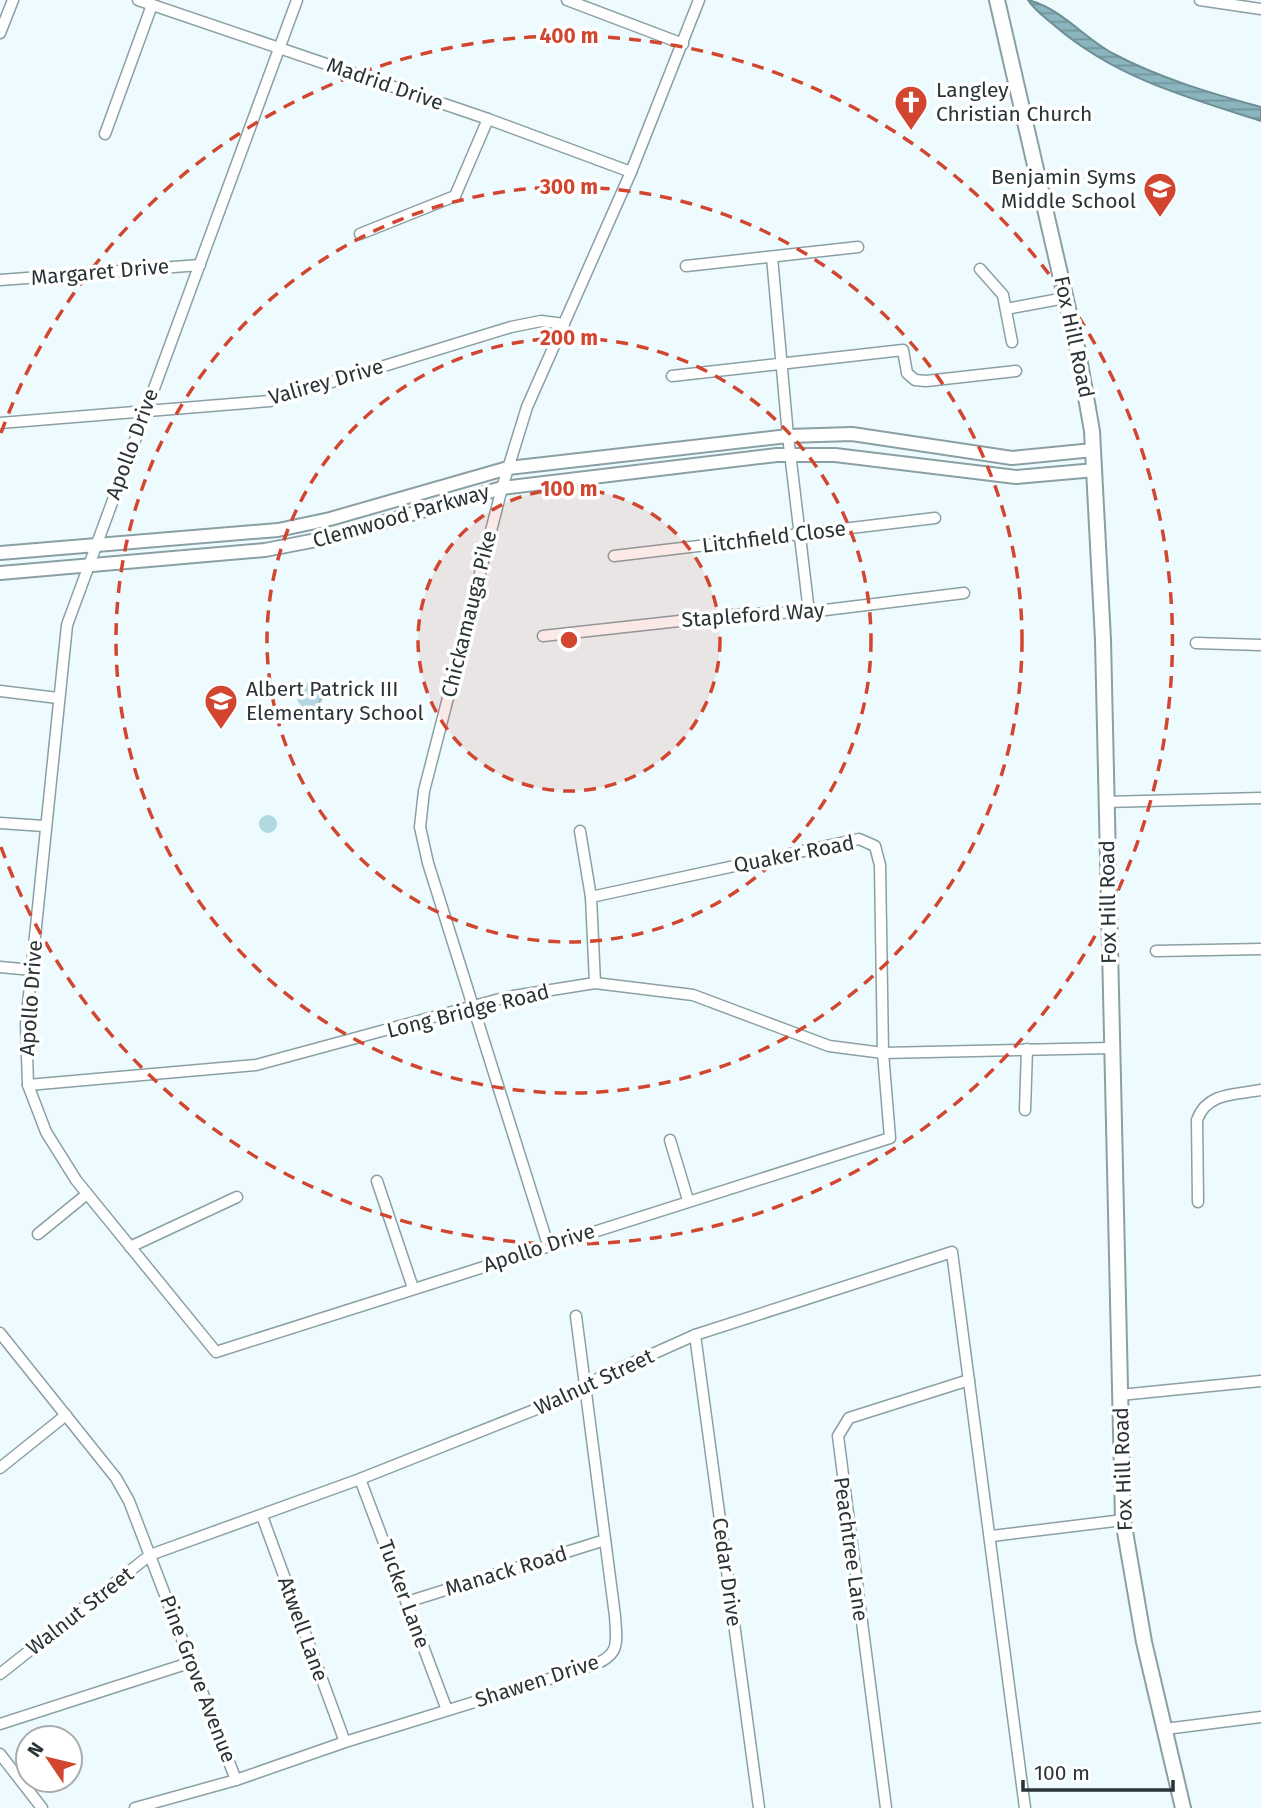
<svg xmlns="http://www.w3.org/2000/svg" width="1261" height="1808" font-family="'Fira Sans',sans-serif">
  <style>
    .park { fill: url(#park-crowns) }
    .water { fill: url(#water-rules); stroke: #6e8e95; stroke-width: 2 }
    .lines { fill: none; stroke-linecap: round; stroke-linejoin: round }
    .minor-casing { stroke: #8aa0a4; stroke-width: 13 }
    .tertiary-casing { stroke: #8aa0a4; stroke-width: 16 }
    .secondary-casing { stroke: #8aa0a4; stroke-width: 18 }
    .minor { stroke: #fff; stroke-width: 10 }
    .tertiary { stroke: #fff; stroke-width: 12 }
    .secondary { stroke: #fff; stroke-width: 14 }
    .ring { fill: none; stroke: #d24630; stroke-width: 3.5; stroke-dasharray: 12 9 }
    .labels { text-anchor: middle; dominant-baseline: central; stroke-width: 7; stroke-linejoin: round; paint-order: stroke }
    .street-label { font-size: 21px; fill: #2a3335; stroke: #fff }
    .poi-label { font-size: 21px; fill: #2a3335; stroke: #fff; text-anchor: start }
    .centre { fill: #d24630; stroke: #fff; stroke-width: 3.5 }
    .ring-label { font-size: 21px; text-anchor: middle; font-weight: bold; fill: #d24630; stroke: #fff; stroke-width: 7; stroke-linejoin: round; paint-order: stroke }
  </style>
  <defs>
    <pattern id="park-crowns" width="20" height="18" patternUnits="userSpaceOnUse" patternTransform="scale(1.75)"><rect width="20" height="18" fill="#b1d8e0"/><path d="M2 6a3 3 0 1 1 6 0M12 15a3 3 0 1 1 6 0" fill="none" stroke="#98bac1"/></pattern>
    <pattern id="water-rules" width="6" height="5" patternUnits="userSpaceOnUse" patternTransform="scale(1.75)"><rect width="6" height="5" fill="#8bb5be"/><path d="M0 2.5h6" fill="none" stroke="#72949b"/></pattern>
  </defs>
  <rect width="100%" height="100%" fill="#edfbfe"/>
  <g class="park">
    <circle cx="310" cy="696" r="13"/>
    <circle cx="268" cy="824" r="9"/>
  </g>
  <path class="water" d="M 1028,0 C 1061,8 1085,39 1114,54 C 1159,78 1213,94 1261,107 L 1261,121 C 1186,97 1116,78 1055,26 C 1046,18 1035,11 1028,0 Z"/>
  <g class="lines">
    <defs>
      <g id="minor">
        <polyline points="138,0 488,119 631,172"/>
        <polyline points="297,0 67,625 26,1024 28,1085 46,1132 76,1180 216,1352 890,1138 883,1053 880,865 875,846 859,839 591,897"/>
        <polyline points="567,0 683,44"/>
        <polyline points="1200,0 1261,9"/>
        <polyline points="0,33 13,0"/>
        <polyline points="105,134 152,5"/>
        <polyline points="360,234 455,196 488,119"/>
        <polyline points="772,257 788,436 809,612"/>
        <polyline points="686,266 858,247"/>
        <polyline points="980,269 1003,295 1012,342"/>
        <polyline points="0,280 200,265"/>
        <polyline points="1006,309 1065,298"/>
        <polyline points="672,376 903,350 907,373 915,380 926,381 1016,371"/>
        <polyline points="0,423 270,401 511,327 541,321 564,324"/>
        <polyline points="614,556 935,518"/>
        <polyline points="543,636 743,614 809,612 964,593"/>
        <polyline points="1196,643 1261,645"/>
        <polyline points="0,691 58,698"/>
        <polyline points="1105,802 1261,798"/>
        <polyline points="0,823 44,826"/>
        <polyline points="580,831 591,897 595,983"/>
        <polyline points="1156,951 1261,949"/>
        <polyline points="0,967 32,970"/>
        <polyline points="28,1085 256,1065 507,997 595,983 693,995 829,1046 883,1053 1111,1048"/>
        <polyline points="1025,1110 1027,1049"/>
        <polyline points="670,1140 688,1200"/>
        <polyline points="377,1181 413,1288"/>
        <path d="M 1198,1202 L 1197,1120 C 1207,1092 1235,1095 1261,1090"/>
        <polyline points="38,1234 87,1194"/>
        <polyline points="548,1245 428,863 420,827 424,791 502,488 527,407 631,172 699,0"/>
        <polyline points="130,1247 237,1197"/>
        <polyline points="0,1333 116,1478 129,1501 236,1780"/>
        <polyline points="695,1335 759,1808"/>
        <polyline points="1120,1395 1261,1381"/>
        <polyline points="0,1468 66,1415"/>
        <polyline points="360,1479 447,1710"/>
        <polyline points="262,1516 345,1742"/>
        <polyline points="992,1536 1123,1520"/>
        <polyline points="407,1602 605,1540"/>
        <polyline points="0,1674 150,1555 360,1479 587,1389 599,1378 695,1335 952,1252 1025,1808"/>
        <polyline points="0,1724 192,1662"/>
        <polyline points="1165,1729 1261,1717"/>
        <polyline points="0,1754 42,1808"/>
        <path d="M 135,1808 L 236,1780 L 345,1742 L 591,1666 C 620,1655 617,1645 615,1616 L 576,1316"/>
        <polyline points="886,1808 838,1436 849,1418 969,1380"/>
      </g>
      <g id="tertiary">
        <polyline points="0,553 278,530 330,519 508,468 788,436 852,434 1012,458 1093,450"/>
        <polyline points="0,573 265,550 332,537 502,488 777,455 835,455 1016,477 1095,470"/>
      </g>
      <polyline id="secondary" points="997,0 1078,352 1092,431 1103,640 1123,1520 1144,1642 1183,1808"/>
    </defs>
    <use href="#minor" class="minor-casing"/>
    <use href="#tertiary" class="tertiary-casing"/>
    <use href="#secondary" class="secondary-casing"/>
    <use href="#minor" class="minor"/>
    <use href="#tertiary" class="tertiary"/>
    <use href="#secondary" class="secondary"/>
  </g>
  <circle cx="569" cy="640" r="151" fill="#d24630" fill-opacity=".12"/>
  <g class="ring">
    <circle cx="569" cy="640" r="151"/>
    <circle cx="569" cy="640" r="302"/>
    <circle cx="569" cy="640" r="453"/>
    <path d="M1 433A604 604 0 1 1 1 847"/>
  </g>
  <defs>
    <symbol id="church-pin" viewBox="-11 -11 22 30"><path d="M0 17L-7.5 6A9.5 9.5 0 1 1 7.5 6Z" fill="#d24630" stroke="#fff"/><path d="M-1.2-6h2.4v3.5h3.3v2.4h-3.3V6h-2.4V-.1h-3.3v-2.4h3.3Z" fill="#fff"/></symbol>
    <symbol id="school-pin" viewBox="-11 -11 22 30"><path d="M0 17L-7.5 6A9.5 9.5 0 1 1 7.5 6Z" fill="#d24630" stroke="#fff"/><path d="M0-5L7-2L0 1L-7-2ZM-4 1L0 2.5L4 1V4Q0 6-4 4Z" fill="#fff"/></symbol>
  </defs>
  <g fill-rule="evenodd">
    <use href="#church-pin" x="892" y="83" width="38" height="52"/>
    <use href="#school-pin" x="1141" y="170" width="38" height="52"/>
    <use href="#school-pin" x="202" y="682" width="38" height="52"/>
  </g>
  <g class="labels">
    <g class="street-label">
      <text transform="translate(385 84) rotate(19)">Madrid Drive</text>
      <text transform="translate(100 272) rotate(-5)">Margaret Drive</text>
      <text transform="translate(1074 337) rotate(78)">Fox Hill Road</text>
      <text transform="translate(326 382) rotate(-16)">Valirey Drive</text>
      <text transform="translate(132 444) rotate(-70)">Apollo Drive</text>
      <text transform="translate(401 516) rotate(-16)">Clemwood Parkway</text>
      <text transform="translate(774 537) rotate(-7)">Litchfield Close</text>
      <text transform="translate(469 614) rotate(-76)">Chickamauga Pike</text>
      <text transform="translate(753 615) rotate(-4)">Stapleford Way</text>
      <text transform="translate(794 854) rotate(-11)">Quaker Road</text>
      <text transform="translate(1108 902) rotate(-91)">Fox Hill Road</text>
      <text transform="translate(31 998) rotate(-86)">Apollo Drive</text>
      <text transform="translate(468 1011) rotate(-14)">Long Bridge Road</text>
      <text transform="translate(539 1248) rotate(-18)">Apollo Drive</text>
      <text transform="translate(594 1382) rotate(-25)">Walnut Street</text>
      <text transform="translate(1123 1469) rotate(-92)">Fox Hill Road</text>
      <text transform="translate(851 1549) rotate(82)">Peachtree Lane</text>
      <text transform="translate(506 1571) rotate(-17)">Manack Road</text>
      <text transform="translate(727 1572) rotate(82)">Cedar Drive</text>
      <text transform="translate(404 1594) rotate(70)">Tucker Lane</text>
      <text transform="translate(80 1611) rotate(-38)">Walnut Street</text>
      <text transform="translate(303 1629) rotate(70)">Atwell Lane</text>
      <text transform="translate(198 1679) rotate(69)">Pine Grove Avenue</text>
      <text transform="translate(537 1681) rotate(-18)">Shawen Drive</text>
    </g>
    <g class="poi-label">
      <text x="936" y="90">Langley<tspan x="936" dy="24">Christian Church</tspan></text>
      <text x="1136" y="177" text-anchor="end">Benjamin Syms<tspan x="1136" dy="24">Middle School</tspan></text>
      <text x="246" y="689">Albert Patrick III<tspan x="246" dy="24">Elementary School</tspan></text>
    </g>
  </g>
  <circle cx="569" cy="640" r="10" class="centre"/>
  <g class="ring-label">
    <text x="569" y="43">400 m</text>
    <text x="569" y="194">300 m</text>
    <text x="569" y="345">200 m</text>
    <text x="569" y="496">100 m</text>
  </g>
  <g transform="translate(49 1759) rotate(305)"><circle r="33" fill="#ffffff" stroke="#aaadae" stroke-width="2"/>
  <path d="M0-5L12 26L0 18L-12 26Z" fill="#d24630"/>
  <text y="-10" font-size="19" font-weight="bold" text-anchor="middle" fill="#2a3335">N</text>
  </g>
  <path d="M1023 1780v10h150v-10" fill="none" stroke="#2a3335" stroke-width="3.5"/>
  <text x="1034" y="1780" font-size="21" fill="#2a3335" stroke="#ffffff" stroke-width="5" paint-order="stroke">100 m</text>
</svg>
